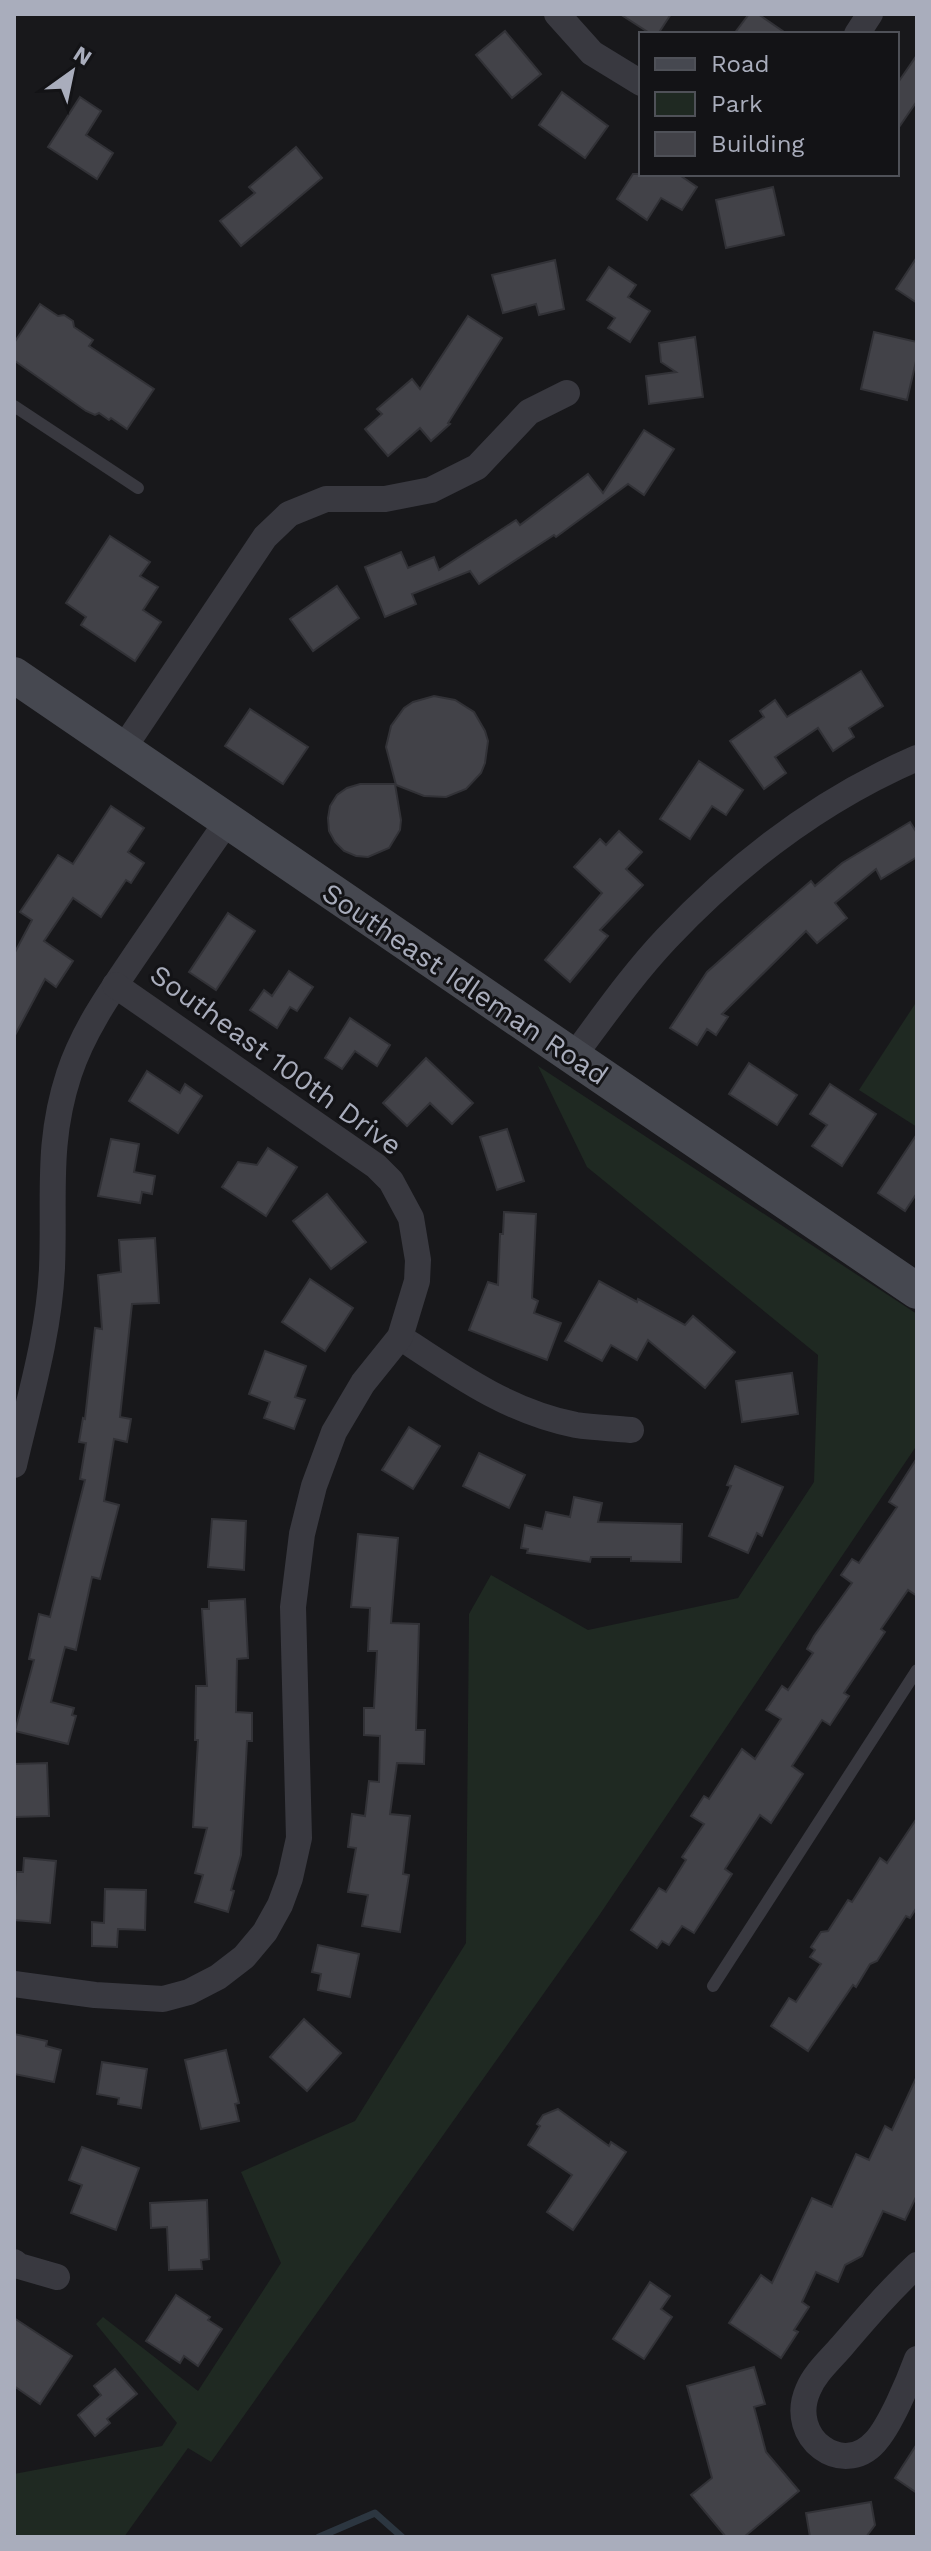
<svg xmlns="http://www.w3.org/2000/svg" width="931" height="2551" font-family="'Work Sans',sans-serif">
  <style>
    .green { fill: #1f2922 }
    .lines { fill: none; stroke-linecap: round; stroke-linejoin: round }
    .stream { stroke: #2c3640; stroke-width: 7 }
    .building { fill: #424248; stroke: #323237; stroke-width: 2 }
    .lane { stroke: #393940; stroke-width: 12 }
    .street { stroke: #393940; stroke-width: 26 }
    .secondary { stroke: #464850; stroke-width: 36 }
    .labels { text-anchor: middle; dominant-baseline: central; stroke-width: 6; stroke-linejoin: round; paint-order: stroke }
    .street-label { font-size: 28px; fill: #a9adbc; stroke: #131316 }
  </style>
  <rect width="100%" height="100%" fill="#18181b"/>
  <g class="green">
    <polygon points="917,1001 917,1127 859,1090"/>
    <polygon points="538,1066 917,1314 917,1445 598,1917 211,2462 188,2448 124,2537 14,2537 14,2474 162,2446 177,2423 96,2324 103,2317 198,2391 281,2263 241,2172 355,2121 466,1943 469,1614 491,1575 588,1630 738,1598 814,1482 818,1355 587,1167"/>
  </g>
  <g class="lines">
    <polyline class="stream" points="319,2537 375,2513 402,2537"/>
  </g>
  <g class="building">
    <polygon points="620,14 671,14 658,34 651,34"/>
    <polygon points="749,14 758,14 787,34 734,34"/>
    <polygon points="505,31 541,74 512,98 476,55"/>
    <polygon points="917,55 917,101 897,130 897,84"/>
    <polygon points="562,92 608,126 585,158 539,125"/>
    <polygon points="80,97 101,111 86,135 113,153 97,179 48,147"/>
    <polygon points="296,147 322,178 241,246 220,221 255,193 249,187"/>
    <polygon points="633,174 678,174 697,187 682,210 661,198 647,220 617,199"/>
    <polygon points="773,187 784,235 726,248 716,200"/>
    <polygon points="917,257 917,303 896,289"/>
    <polygon points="555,260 564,309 539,315 536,304 503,313 492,275"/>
    <polygon points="609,267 636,285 628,297 650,311 630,342 608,328 615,318 587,300"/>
    <polygon points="40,304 58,316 64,315 73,321 74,327 93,340 89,346 154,389 127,429 111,418 109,420 99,413 95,415 86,411 15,361 14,343"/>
    <polygon points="468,316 502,338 448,423 450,424 431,441 420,428 388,456 365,429 382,414 377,409 412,379 420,389"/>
    <polygon points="874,332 917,342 917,357 907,400 861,389"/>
    <polygon points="695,337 703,397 649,404 646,376 676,372 661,362 659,343"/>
    <polygon points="644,430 674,449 644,495 628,484 556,537 554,535 479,584 470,571 412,594 416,604 385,617 365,567 401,552 408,568 434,557 439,570 516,520 520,525 588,474 603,493"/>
    <polygon points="110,536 150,562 140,576 158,587 143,610 161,622 135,661 81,625 86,617 66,603"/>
    <polygon points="337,586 359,618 313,651 290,619"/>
    <polygon points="861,671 883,706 849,728 854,737 833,751 818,728 775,757 786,773 764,789 730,741 764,717 760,711 775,700 787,717"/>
    <polygon points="434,696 455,700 474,712 485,731 488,741 485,763 481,773 466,789 446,797 424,796 396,785 386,747 391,726 404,708 413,702"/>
    <polygon points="250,709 308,747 283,784 225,746"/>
    <polygon points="699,761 743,790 726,815 712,806 690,839 660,819"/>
    <polygon points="360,784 395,784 401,820 400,830 389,848 368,857 356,856 344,851 335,842 329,831 328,818 330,806 337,795 347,788"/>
    <polygon points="111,806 144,828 128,852 144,863 131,883 126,880 101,917 73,898 44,941 73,961 56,987 45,979 14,1037 14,954 32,920 20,912 58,855 73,864"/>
    <polygon points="910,822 917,833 917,857 881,879 876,869 835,903 847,918 817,943 806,931 722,1014 728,1017 716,1035 707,1029 697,1045 670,1028 707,972 762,923 811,881 815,886 842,863"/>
    <polygon points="619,831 642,852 626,869 643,885 600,930 608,936 570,982 545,960 602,893 574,867 600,839 606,845"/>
    <polygon points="228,913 255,931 216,990 189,972"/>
    <polygon points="289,971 313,987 297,1011 290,1007 277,1028 250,1010 264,990 272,996"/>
    <polygon points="350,1018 390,1045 377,1066 355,1051 342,1069 325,1058"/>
    <polygon points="426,1058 473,1103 452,1124 430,1103 407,1126 383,1103"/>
    <polygon points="749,1063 797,1095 777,1125 729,1094"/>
    <polygon points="147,1071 180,1093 185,1084 202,1096 178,1133 129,1101"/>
    <polygon points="830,1084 876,1114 842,1166 812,1146 827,1125 810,1114"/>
    <polygon points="507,1129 524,1181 497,1190 480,1137"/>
    <polygon points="917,1134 917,1193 905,1211 878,1193"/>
    <polygon points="111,1139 139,1144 134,1172 155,1176 152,1194 142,1192 140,1203 98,1196"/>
    <polygon points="268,1148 297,1167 266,1216 222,1187 238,1162 257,1165"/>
    <polygon points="327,1194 366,1242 331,1269 293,1221"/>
    <polygon points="504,1212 536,1214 532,1298 538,1301 534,1313 561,1323 547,1360 469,1330 488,1282 498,1285 500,1234 503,1234"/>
    <polygon points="155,1238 159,1303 132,1304 120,1417 131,1419 127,1442 114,1439 104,1501 119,1505 100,1579 92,1577 76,1650 65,1647 51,1702 74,1708 72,1715 76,1716 68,1744 15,1731 34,1660 29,1659 39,1614 50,1617 85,1480 80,1479 86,1443 79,1442 83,1418 85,1419 95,1328 102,1329 98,1275 121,1272 119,1240"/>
    <polygon points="310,1279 353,1308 325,1351 282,1322"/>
    <polygon points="599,1281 637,1302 638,1299 685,1325 693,1316 735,1352 705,1388 648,1340 637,1360 611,1345 602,1361 565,1341"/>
    <polygon points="265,1351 306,1366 295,1397 305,1400 294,1429 264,1418 270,1402 249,1394"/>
    <polygon points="792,1373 798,1414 742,1422 736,1381"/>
    <polygon points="409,1427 440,1446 413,1489 382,1470"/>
    <polygon points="479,1453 525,1475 509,1508 463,1486"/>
    <polygon points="917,1458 917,1596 908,1590 881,1629 885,1632 844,1693 849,1696 830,1725 822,1720 792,1766 803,1774 771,1823 760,1815 725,1869 732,1874 694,1933 682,1926 669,1945 662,1941 657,1948 631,1930 659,1888 666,1892 686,1860 682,1857 704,1824 691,1816 704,1796 709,1799 742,1749 755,1759 781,1719 766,1710 782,1686 788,1690 813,1653 807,1649 814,1636 852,1583 841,1575 852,1559 859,1563 897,1507 889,1502"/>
    <polygon points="735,1466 783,1487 762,1536 757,1533 748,1553 709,1536 731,1486 727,1485"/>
    <polygon points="574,1497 602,1503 598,1522 682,1524 681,1562 631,1561 631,1557 591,1557 590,1562 527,1553 528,1549 521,1548 525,1525 542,1529 546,1512 570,1517"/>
    <polygon points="212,1519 246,1521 244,1570 208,1567"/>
    <polygon points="358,1534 398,1538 391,1623 419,1624 416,1730 425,1730 424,1764 397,1763 390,1814 410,1816 403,1874 409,1875 400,1932 362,1926 368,1895 348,1892 356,1848 348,1847 352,1814 365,1816 369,1781 379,1782 380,1736 364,1735 364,1708 374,1708 377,1651 368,1651 370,1608 351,1607"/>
    <polygon points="245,1599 248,1658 237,1659 236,1712 252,1713 252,1741 247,1741 241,1855 231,1890 234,1891 228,1912 195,1902 203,1875 195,1873 207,1828 193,1827 198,1740 195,1740 196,1686 207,1686 202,1609 209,1609 209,1601"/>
    <polygon points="47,1763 49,1816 14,1817 14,1764"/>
    <polygon points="917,1818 917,1907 910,1918 906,1916 877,1961 870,1964 856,1987 853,1985 808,2051 771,2026 789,1998 796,2002 821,1964 810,1957 815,1950 811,1947 821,1932 828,1931 848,1900 852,1902 880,1858 887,1863"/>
    <polygon points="24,1858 56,1861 50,1923 14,1920 16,1872 23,1872"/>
    <polygon points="105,1889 146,1890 145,1930 118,1929 117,1947 92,1946 92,1922 104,1923"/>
    <polygon points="318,1945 359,1954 350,1997 318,1990 321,1974 312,1972"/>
    <polygon points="304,2019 341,2053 307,2091 270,2057"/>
    <polygon points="14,2034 47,2041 46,2046 61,2050 54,2082 14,2074"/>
    <polygon points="226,2050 239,2103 235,2104 239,2121 201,2129 185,2060"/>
    <polygon points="102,2062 147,2069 141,2108 118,2104 119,2098 97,2094"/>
    <polygon points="917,2076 917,2195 905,2220 883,2211 862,2256 845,2265 838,2282 816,2272 802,2302 809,2307 794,2330 798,2332 781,2358 729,2323 761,2275 772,2283 812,2198 832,2207 856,2154 869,2160 885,2126 892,2130"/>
    <polygon points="558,2109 609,2146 611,2142 626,2152 573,2230 547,2212 572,2175 528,2145 540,2126 537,2124 543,2115"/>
    <polygon points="82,2147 139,2168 116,2230 71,2213 82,2185 69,2180"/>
    <polygon points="207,2200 209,2259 201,2260 202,2269 169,2270 167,2227 151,2228 150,2203"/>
    <polygon points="650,2282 670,2296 661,2309 672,2317 644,2359 613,2339"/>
    <polygon points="176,2295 210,2317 208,2320 222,2329 198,2366 184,2356 180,2363 146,2341"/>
    <polygon points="14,2318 72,2356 40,2404 14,2386"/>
    <polygon points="754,2367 765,2404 754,2407 766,2452 799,2491 744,2537 726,2537 691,2495 712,2478 687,2386"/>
    <polygon points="115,2369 137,2394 107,2419 110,2423 95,2436 78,2415 101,2395 94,2386"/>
    <polygon points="917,2444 917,2493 895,2478"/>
    <polygon points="871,2502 875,2525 866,2537 810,2537 806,2513"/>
  </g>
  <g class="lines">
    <g class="lane">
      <polyline points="14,406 138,488"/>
      <polyline points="713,1986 917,1670"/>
    </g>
    <g class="street">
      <polyline points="557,14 592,53 641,83"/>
      <polyline points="857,34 870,14"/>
      <polyline points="123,749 265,537 289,514 326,499 385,499 431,490 477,467 529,412 567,393"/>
      <path d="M 573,1057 C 603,1017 632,975 667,938 C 738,863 822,799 917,758"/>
      <path d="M 400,1337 C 456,1374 509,1412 576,1425 C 594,1428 613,1428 631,1430"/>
      <path d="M 14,1465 C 29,1400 49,1335 52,1268 C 55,1197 46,1144 69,1074 C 84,1028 114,987 141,947 C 170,905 198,863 227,822"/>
      <polyline points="14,1984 95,1995 163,1999 189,1992 218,1977 244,1957 265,1932 280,1905 290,1878 299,1838 293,1607 302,1534 314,1486 334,1432 363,1383 400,1337 417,1281 418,1260 411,1218 391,1181 376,1166 115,985"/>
      <polyline points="14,2262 19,2266 57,2277"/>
      <path d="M 917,2265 C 890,2290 866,2318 842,2346 C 830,2360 815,2373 808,2390 C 787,2438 843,2478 875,2442 C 890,2426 909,2381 917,2359"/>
    </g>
    <polyline class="secondary" points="14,675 917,1291"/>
  </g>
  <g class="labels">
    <g class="street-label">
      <text transform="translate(465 984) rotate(34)">Southeast Idleman Road</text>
      <text transform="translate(276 1060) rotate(36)">Southeast 100th Drive</text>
    </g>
  </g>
  <rect width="931" height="2551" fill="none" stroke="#a9adbc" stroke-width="32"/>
  <rect x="639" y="32" width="260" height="144" fill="#131316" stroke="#4f5158" stroke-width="2"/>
  <rect x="655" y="58" width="40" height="12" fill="#464850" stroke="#4f5158" stroke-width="2"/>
  <text x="711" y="72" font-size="24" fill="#a9adbc">Road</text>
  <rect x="655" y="92" width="40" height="24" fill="#1f2922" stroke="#4f5158" stroke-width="2"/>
  <text x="711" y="112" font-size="24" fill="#a9adbc">Park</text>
  <rect x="655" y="132" width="40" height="24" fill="#424248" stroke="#4f5158" stroke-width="2"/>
  <text x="711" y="152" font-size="24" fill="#a9adbc">Building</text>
  <g transform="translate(72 72) rotate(33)" stroke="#131316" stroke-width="6" paint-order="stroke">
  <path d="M0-6L14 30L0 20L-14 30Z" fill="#a9adbc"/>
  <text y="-12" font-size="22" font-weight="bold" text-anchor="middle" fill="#a9adbc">N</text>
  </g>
</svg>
